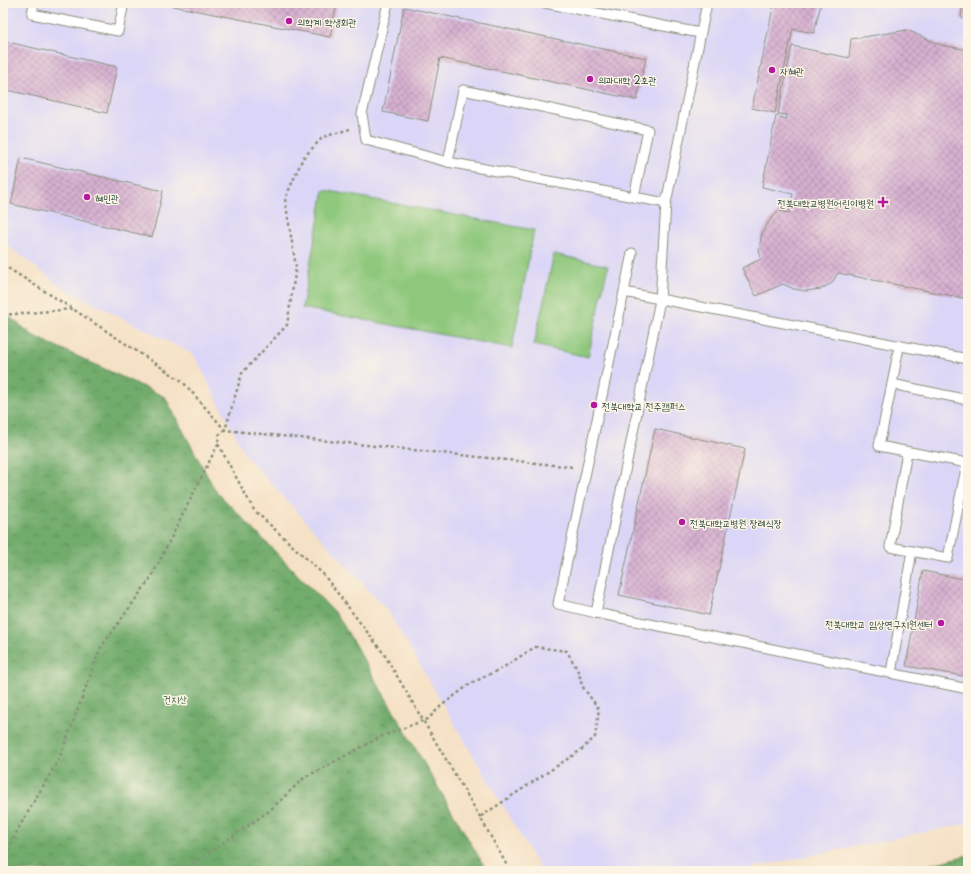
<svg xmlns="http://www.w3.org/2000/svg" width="971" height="874" font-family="'Playpen Sans','Poor Story',sans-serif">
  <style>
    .built { fill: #dbd6f7 }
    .green { fill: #8ec87c; stroke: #568258 }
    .forest { fill: url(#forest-crowns); stroke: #487450 }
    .building { fill: url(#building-cross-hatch) }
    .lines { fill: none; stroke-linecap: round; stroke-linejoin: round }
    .lane-casing { stroke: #8a8f7c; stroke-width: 11 }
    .path { stroke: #8a8f7c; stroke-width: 2.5; stroke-dasharray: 3 3; stroke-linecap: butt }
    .lane { stroke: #fff; stroke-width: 9 }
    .poi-dot { fill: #b5179e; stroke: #fcf5e5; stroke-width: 1.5 }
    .labels { text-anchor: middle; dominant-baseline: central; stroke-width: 3; stroke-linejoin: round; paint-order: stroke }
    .poi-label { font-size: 10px; fill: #1f3d34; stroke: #fcf5e5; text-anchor: start }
    .park-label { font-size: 10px; fill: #3b6046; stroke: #fcf5e5 }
  </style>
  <defs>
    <pattern id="forest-crowns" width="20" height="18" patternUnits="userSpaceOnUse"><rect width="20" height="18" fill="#72ac6c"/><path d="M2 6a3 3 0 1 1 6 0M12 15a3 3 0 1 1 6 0" fill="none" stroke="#5d8d5a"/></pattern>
    <pattern id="building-cross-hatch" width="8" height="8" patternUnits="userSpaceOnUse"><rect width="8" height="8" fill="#d7b0d1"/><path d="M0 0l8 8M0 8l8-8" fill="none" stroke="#ae90aa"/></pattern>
  </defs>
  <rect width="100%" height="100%" fill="#fcf5e5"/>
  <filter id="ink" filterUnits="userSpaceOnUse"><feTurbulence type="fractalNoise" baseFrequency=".025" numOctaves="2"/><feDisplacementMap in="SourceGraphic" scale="8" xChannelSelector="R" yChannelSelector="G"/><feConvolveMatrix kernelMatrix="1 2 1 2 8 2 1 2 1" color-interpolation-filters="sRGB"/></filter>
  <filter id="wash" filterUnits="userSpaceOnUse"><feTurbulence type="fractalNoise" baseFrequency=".012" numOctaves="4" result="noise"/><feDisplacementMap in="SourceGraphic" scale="16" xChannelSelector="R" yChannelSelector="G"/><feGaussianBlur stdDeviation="0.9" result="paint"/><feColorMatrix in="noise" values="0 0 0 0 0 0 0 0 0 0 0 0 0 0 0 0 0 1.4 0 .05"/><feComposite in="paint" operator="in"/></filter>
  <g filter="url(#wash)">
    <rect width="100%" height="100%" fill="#f5e1c5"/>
    <polygon class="built" points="3,3 968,3 968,823 736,871 541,871 388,611 246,456 194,355 60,286 3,242"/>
    <g class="green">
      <polygon points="324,190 534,230 512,348 302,308"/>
      <polygon points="554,254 608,266 588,357 534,345"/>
    </g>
    <g class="forest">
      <polygon points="3,312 34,336 165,397 215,490 338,616 487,871 3,871"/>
      <polygon points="968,855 968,871 906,871"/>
    </g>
    <g id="blocks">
      <g class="building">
        <polygon points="158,3 337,3 330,37"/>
        <polygon points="681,3 700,3 699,7"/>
        <polygon points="774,3 821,3 814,33 793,29 775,113 752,108"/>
        <polygon points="963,3 968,3 968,24 961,17"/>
        <polygon points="404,7 646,58 637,100 440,58 428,121 383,112"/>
        <polygon points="907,30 941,45 968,50 968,299 838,273 832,283 821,289 806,291 794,289 783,284 756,296 742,268 761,259 759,249 762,233 770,220 779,211 789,213 793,194 762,187 776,116 787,119 787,115 778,114 792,46 849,58 851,39"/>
        <polygon points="3,41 117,67 107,113 3,89"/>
        <polygon points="21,158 163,191 152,237 11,204"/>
        <polygon points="655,429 745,449 709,615 619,595"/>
        <polygon points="923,571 968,580 968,677 906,666"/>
      </g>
    </g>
  </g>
  <g filter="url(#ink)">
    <use href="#blocks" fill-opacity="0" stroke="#8a8f7c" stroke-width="1"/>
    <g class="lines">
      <defs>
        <g id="lane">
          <polyline points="34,3 32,14 118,31 124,3"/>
          <polyline points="388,3 362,114 366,140 448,162 666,203"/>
          <polyline points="545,3 700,33"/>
          <polyline points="707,3 666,203 660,300 596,613 968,689"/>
          <polyline points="448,162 463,90 648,130 634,197"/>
          <polyline points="624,292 632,253"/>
          <polyline points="899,347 892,384 968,400"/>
          <polyline points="892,384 879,446 967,463 948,558 890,547 907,452"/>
          <polyline points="596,613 558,604 624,292 968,359"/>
          <polyline points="891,673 912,551"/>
        </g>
      </defs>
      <use href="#lane" class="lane-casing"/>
      <g class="path">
        <polyline points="350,129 323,137 303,158 285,199 296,267 287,325 242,373 225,430 219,435 218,444 254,510 323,574 384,654 480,817 510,871"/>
        <polyline points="3,265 73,309"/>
        <polyline points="3,315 73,309 182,381 225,430 573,467"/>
        <polyline points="3,861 18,829 60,757 100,649 152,576 218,444"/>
        <polyline points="183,871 269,811 304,778 384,735 428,719 441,706 470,684 504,667 535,647 567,651 579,673 582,686 599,709 595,737 581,750 480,817"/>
      </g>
      <use href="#lane" class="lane"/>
    </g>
  </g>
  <g class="poi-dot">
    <circle cx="289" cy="21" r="4"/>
    <circle cx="772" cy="70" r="4"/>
    <circle cx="590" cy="79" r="4"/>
    <circle cx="87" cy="197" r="4"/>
    <path d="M881 196h4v4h4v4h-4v4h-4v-4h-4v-4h4z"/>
    <circle cx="594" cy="405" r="4"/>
    <circle cx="682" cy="522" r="4"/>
    <circle cx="941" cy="623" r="4"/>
  </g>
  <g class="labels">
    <g class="poi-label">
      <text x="297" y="21">의학계 학생회관</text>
      <text x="780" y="70">자혜관</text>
      <text x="598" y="79">의과대학 2호관</text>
      <text x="95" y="197">혜민관</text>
      <text x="874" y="202" text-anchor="end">전북대학교병원어린이병원</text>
      <text x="602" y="405">전북대학교 전주캠퍼스</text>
      <text x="690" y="522">전북대학교병원 장례식장</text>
      <text x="933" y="623" text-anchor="end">전북대학교 임상연구지원센터</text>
    </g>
    <g class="park-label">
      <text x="175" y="698">건지산</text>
    </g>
  </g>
  <rect width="971" height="874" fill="none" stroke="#fcf5e5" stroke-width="16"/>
</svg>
